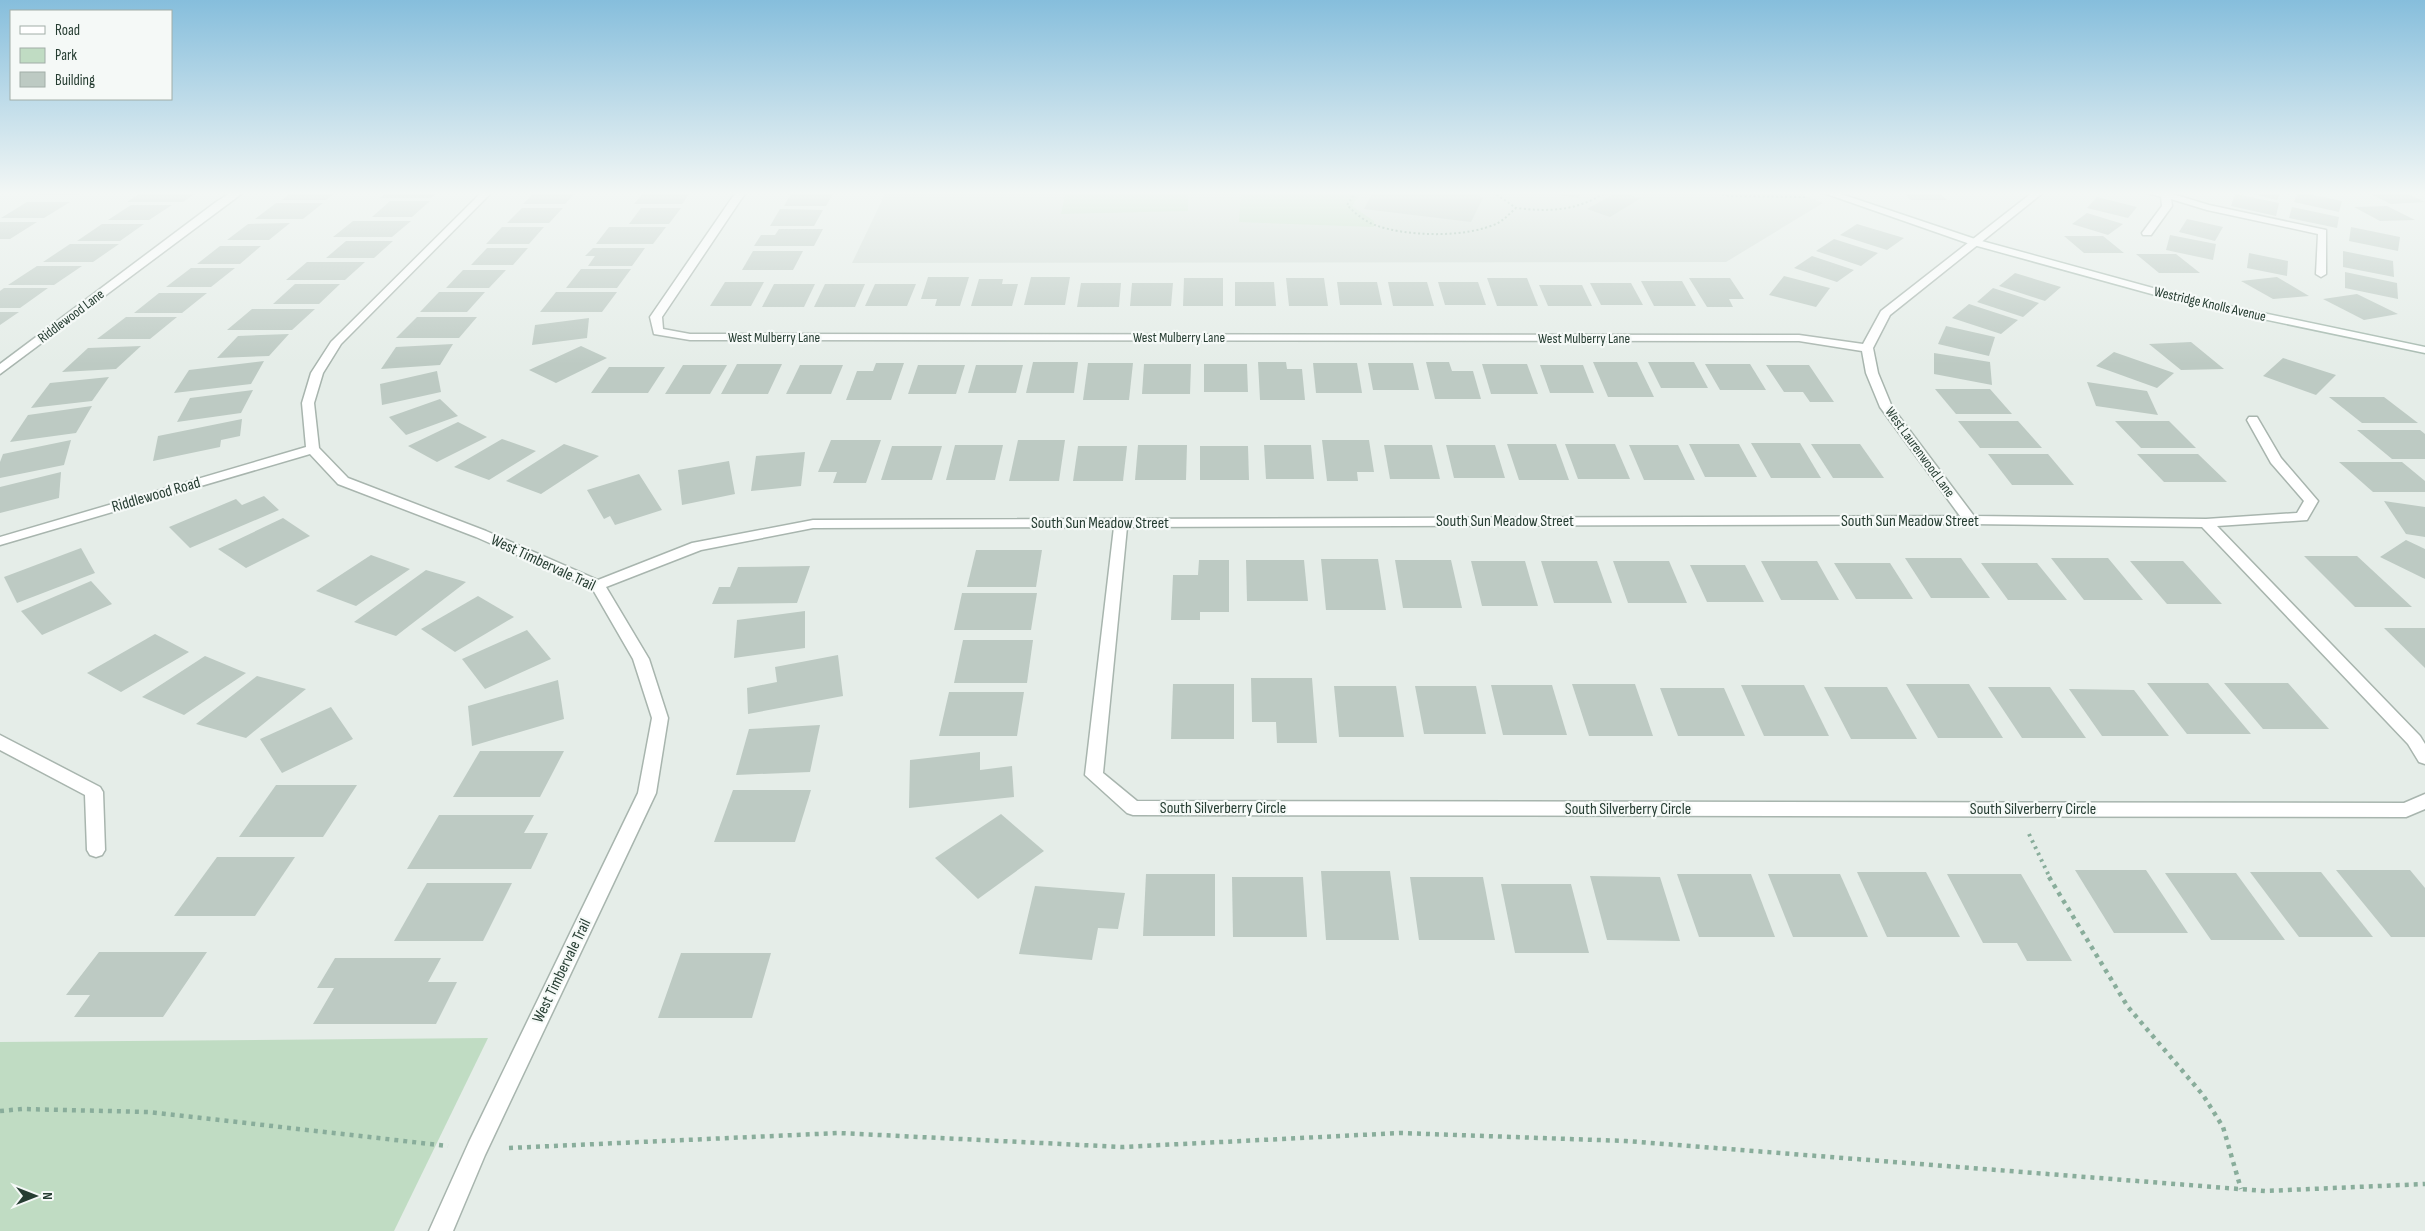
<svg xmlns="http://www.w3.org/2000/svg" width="2425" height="1231" font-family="'Sofia Sans Condensed',sans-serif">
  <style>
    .built { fill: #d3ddd7 }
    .green { fill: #c0dcc3 }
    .building { fill: #bdcac3 }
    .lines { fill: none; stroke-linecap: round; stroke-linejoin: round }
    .lane-casing { stroke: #a8b5ae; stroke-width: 3 }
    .street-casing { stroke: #a8b5ae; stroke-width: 3 }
    .secondary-casing { stroke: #a7bab0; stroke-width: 3 }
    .path-far2 { stroke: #89ad9b; stroke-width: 2; stroke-dasharray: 2 2.5; stroke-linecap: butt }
    .path-far1 { stroke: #89ad9b; stroke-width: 4; stroke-dasharray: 2.5 4.5; stroke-linecap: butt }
    .path { stroke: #89ad9b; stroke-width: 4.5; stroke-dasharray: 4 5; stroke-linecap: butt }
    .lane { fill: #fff; fill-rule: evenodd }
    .street { fill: #fff; fill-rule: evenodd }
    .secondary { fill: #fff; fill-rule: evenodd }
    .labels { text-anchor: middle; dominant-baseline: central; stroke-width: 4.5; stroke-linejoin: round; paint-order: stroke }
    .far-street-label { font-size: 14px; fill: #263d32; stroke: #f5f9f7 }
    .street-label { font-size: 16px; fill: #263d32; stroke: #f5f9f7 }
  </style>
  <rect width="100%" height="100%" fill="#e5ede8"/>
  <polygon class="built" points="886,192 1796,192 1823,203 1726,262 852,263"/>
  <g class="green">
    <polygon points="1066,192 1188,192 1188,211 1061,214"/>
    <polygon points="1241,192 1361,192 1352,206 1374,221 1374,227 1239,222"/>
    <polygon points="488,1038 394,1231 0,1231 0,1042"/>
  </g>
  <g class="building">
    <polygon points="43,192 83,192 78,195 37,195"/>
    <polygon points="142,192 182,192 180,193 195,193 183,202 127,202"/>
    <polygon points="292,192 336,192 326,200 282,200"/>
    <polygon points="387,192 437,192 431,198 380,198"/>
    <polygon points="535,192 576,192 565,204 523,204"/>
    <polygon points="644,192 691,192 682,204 634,204"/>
    <polygon points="792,192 834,192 826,206 784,206"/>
    <polygon points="1373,192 1476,192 1474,193 1483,198 1471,222 1364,209"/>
    <polygon points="1540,192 1580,192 1578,198"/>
    <polygon points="1617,192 1641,198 1610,217 1587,209"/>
    <polygon points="1903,192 1938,192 1947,200 1911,200"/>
    <polygon points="2244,192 2281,192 2277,200"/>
    <polygon points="2298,192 2342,201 2339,212 2294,202"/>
    <polygon points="2366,192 2405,192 2425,202 2391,204"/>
    <polygon points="2235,194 2279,203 2276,216 2231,206"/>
    <polygon points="2097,197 2137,207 2128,218 2087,208"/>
    <polygon points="390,201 430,201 412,217 372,217"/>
    <polygon points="27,202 70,202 44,218 1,218"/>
    <polygon points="276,203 323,203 303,219 255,219"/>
    <polygon points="131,205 172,205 149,220 108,220"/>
    <polygon points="2387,206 2415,220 2380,221 2354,207"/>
    <polygon points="2292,207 2339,217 2337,228 2289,218"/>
    <polygon points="522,208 563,208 549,223 507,223"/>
    <polygon points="641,208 681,208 669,224 629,224"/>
    <polygon points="780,209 823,210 814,226 770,226"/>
    <polygon points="2087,213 2123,224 2108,235 2072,224"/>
    <polygon points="2187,219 2223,227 2215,241 2179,232"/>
    <polygon points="353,221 411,221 392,237 333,237"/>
    <polygon points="0,222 37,222 10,239 0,239"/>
    <polygon points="290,223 269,240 227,240 248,224"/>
    <polygon points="102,224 144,224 120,241 77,241"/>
    <polygon points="1857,224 1904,238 1887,250 1840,235"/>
    <polygon points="502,227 544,227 529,244 486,244"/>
    <polygon points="609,227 666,227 653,244 596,244"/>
    <polygon points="2351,227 2400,237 2398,251 2349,241"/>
    <polygon points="779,229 823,229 814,246 754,246 761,235 775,235"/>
    <polygon points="2170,235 2216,244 2213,260 2166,250"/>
    <polygon points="2064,236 2103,236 2124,253 2084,253"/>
    <polygon points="1834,239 1878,253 1861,266 1816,251"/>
    <polygon points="346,241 393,241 374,258 326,258"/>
    <polygon points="70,244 119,244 93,262 43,262"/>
    <polygon points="220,246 261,246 240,264 197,264"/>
    <polygon points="487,248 528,248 513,265 471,265"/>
    <polygon points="593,248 645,248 632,266 588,266 595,256 585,256"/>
    <polygon points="753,251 803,251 793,270 742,270"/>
    <polygon points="2343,251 2393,261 2394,277 2343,267"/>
    <polygon points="2249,253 2288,261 2287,276 2247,268"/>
    <polygon points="2136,254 2176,254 2200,273 2159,273"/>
    <polygon points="1812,256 1854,270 1837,282 1794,268"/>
    <polygon points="307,262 365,262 345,280 286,280"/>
    <polygon points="37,266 82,266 54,285 8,285"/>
    <polygon points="191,268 235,268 211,287 166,287"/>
    <polygon points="581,269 631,269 617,288 566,288"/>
    <polygon points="463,270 506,270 489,288 446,288"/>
    <polygon points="2345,272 2397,283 2398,299 2345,288"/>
    <polygon points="2015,273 2061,287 2045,301 1999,286"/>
    <polygon points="1784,276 1830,288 1816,307 1769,295"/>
    <polygon points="928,277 969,277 960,306 935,306 937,299 921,299"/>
    <polygon points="1031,277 1070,277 1065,305 1024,305"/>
    <polygon points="2277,277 2309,296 2273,299 2241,281"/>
    <polygon points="1184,278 1223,278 1223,306 1183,306"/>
    <polygon points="1286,278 1324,278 1328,306 1289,306"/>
    <polygon points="1487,278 1527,278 1538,306 1497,306"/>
    <polygon points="1689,278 1730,278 1744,299 1729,299 1733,307 1707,307"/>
    <polygon points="979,279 1003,279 1002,284 1018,284 1012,306 971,306"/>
    <polygon points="1641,281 1682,281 1696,306 1654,306"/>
    <polygon points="725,282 764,282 751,306 710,306"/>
    <polygon points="1235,282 1274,282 1276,306 1235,306"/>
    <polygon points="1337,282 1377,282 1382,305 1340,305"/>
    <polygon points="1388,282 1427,282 1434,306 1393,306"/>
    <polygon points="1438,282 1478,282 1486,305 1445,305"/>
    <polygon points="1081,283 1121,283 1119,307 1077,307"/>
    <polygon points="1132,283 1173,283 1171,306 1130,306"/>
    <polygon points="1590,283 1631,283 1643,305 1601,305"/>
    <polygon points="295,284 340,284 319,304 273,304"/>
    <polygon points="774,284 815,284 804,307 762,307"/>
    <polygon points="825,284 865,284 855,307 814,307"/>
    <polygon points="875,284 916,284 907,306 865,306"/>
    <polygon points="1539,285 1582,285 1592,306 1548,306"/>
    <polygon points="4,288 48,288 20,308 0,308 0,291"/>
    <polygon points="1993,288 2039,303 2023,317 1977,302"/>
    <polygon points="439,292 485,292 467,312 420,312"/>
    <polygon points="556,292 617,292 602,312 540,312"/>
    <polygon points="159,293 207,293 182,313 134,313"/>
    <polygon points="2357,294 2398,314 2364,320 2323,299"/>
    <polygon points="1969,304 2018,320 2001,334 1952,318"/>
    <polygon points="252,309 315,309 292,330 227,330"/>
    <polygon points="0,312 19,312 0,325"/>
    <polygon points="126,317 177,317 150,339 97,339"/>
    <polygon points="417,317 477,317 459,338 396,338"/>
    <polygon points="589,318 587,338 532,345 535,325"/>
    <polygon points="1946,326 1995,337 1989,356 1938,344"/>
    <polygon points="289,334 269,356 217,358 238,336"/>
    <polygon points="2191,342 2224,369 2181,370 2149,344"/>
    <polygon points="453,344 440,365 381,369 396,347"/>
    <polygon points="141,346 116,369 62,372 88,348"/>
    <polygon points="581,346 607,358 556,383 529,370"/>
    <polygon points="2114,352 2174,373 2157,388 2096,366"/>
    <polygon points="1934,353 1990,362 1992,385 1934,374"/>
    <polygon points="2283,358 2336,375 2316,395 2263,376"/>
    <polygon points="264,361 251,384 174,393 189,370"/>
    <polygon points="1033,362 1078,362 1074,393 1026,393"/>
    <polygon points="1258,362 1286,362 1287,369 1302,369 1305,400 1260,400"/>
    <polygon points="1426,362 1449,362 1452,371 1473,371 1481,399 1435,399"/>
    <polygon points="1593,362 1637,362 1654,397 1608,397"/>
    <polygon points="1648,362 1694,362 1708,388 1661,388"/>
    <polygon points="876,363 904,363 891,400 846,400 857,371 873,371"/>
    <polygon points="1088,363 1133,363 1129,400 1083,400"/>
    <polygon points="1313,363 1357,363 1362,393 1316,393"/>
    <polygon points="1368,363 1413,363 1419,390 1373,390"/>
    <polygon points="737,364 782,364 768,394 721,394"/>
    <polygon points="1144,364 1191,364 1190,394 1142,394"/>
    <polygon points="1204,364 1247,364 1248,392 1204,392"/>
    <polygon points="1482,364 1527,364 1538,394 1491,394"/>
    <polygon points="1705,364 1750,364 1766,390 1720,390"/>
    <polygon points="683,365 727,365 710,394 665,394"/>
    <polygon points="800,365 843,365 831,394 786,394"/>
    <polygon points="918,365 965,365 956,394 908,394"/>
    <polygon points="976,365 1023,365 1016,393 968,393"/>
    <polygon points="1540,365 1583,365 1594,393 1550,393"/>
    <polygon points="1766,365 1809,365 1834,402 1810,402 1803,392 1784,392"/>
    <polygon points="609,367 665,367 648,393 591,393"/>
    <polygon points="437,371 441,392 382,405 380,384"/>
    <polygon points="109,377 92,401 31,408 50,383"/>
    <polygon points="2087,382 2147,391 2158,415 2096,406"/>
    <polygon points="1935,389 1990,389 2012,414 1956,414"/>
    <polygon points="253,390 241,413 177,422 190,398"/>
    <polygon points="2329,397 2384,397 2418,423 2362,423"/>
    <polygon points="440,399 458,416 406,435 389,417"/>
    <polygon points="92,406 76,433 10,442 28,415"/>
    <polygon points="242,419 240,436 221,440 220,447 153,461 158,436"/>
    <polygon points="1958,421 2018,421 2042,448 1980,448"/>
    <polygon points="2115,421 2169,421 2196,448 2141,448"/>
    <polygon points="458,422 487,437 437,462 408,446"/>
    <polygon points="2357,430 2420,430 2425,434 2425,459 2392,459"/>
    <polygon points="502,439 536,451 489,480 454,467"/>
    <polygon points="71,440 64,465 0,478 0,462 3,454"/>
    <polygon points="831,440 881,440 866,483 833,483 837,472 818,472"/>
    <polygon points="1018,440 1065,440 1059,481 1009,481"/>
    <polygon points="1322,440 1369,440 1374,472 1357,472 1358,481 1327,481"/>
    <polygon points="1751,443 1800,443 1821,478 1771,478"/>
    <polygon points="564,444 599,456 541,494 506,481"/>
    <polygon points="1507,444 1556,444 1569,480 1519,480"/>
    <polygon points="1565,444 1615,444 1630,479 1578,479"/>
    <polygon points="1689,444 1739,444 1757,477 1705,477"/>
    <polygon points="1811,444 1860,444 1884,478 1833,478"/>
    <polygon points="955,445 1003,445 995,480 946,480"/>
    <polygon points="1138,445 1187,445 1186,480 1135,480"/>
    <polygon points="1264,445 1311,445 1314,479 1266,479"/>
    <polygon points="1384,445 1432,445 1440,479 1390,479"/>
    <polygon points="1446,445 1495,445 1505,478 1454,478"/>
    <polygon points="1629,445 1678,445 1695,480 1644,480"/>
    <polygon points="892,446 942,446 932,480 881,480"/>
    <polygon points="1078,446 1127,446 1123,481 1073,481"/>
    <polygon points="1200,446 1248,446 1249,480 1200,480"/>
    <polygon points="805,452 801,486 751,491 756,456"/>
    <polygon points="1988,454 2048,454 2074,485 2012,485"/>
    <polygon points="2137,454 2198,454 2227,482 2164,482"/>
    <polygon points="729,461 735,494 682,505 678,470"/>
    <polygon points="2339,462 2402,462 2425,481 2425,492 2373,492"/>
    <polygon points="61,472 59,498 0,513 0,487"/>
    <polygon points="639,474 662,510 615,525 610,516 604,519 587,490"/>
    <polygon points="264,496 279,510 190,548 169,527 236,499 242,505"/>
    <polygon points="2384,501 2425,507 2425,537 2406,534"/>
    <polygon points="283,518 310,536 246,568 218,549"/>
    <polygon points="2406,540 2425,549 2425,579 2380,557"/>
    <polygon points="81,548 95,573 17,603 4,577"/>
    <polygon points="976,550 1042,550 1036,587 967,587"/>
    <polygon points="371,555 410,569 356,606 316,591"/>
    <polygon points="2304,556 2357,556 2412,607 2355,607"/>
    <polygon points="1905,558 1961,558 1990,598 1931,598"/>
    <polygon points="2051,558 2108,558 2143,600 2084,600"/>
    <polygon points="1321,559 1378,559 1386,610 1326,610"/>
    <polygon points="1199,560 1229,560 1229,612 1200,612 1200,620 1171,620 1173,575 1198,575"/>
    <polygon points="1246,560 1304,560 1308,601 1247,601"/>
    <polygon points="1395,560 1451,560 1462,608 1403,608"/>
    <polygon points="1471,561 1525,561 1538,606 1482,606"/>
    <polygon points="1541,561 1597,561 1612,603 1554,603"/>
    <polygon points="1613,561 1669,561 1687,603 1628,603"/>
    <polygon points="1761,561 1817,561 1839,600 1781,600"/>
    <polygon points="2130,561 2183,561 2222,604 2167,604"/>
    <polygon points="1834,563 1890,563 1913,599 1856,599"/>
    <polygon points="1981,563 2037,563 2067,600 2008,600"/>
    <polygon points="1690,565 1745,565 1764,602 1707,602"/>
    <polygon points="810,566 797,603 712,604 719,587 730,587 738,567"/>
    <polygon points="426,570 466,582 396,636 354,622"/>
    <polygon points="91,581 112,604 42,635 21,611"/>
    <polygon points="962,593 1037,593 1031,630 954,630"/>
    <polygon points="478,596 514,617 455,652 421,629"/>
    <polygon points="805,611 805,648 734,658 737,620"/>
    <polygon points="2384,628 2425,628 2425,668"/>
    <polygon points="527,630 551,659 485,689 462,659"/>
    <polygon points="155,634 189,652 121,692 87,673"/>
    <polygon points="963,640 1033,640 1027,683 954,683"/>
    <polygon points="838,655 843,696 748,714 747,688 777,682 775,667"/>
    <polygon points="205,656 246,673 184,715 142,697"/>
    <polygon points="257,676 306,689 246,738 196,724"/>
    <polygon points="1251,678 1312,678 1317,743 1277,743 1276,722 1252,722"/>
    <polygon points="558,680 564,719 472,746 468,706"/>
    <polygon points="2147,683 2208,683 2251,734 2187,734"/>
    <polygon points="2224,683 2288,683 2329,729 2263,729"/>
    <polygon points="1173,684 1234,684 1234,739 1171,739"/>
    <polygon points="1572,684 1635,684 1653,736 1589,736"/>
    <polygon points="1906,684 1969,684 2003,738 1938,738"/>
    <polygon points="1491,685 1552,685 1567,735 1503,735"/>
    <polygon points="1741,685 1804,685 1829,736 1764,736"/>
    <polygon points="1334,686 1396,686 1404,737 1339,737"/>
    <polygon points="1415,686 1476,686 1486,734 1424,734"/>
    <polygon points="1824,687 1887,687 1917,739 1851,739"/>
    <polygon points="1988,687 2050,687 2086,738 2022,738"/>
    <polygon points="1660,688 1724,688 1745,736 1678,736"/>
    <polygon points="2069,689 2134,690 2169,736 2102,736"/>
    <polygon points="949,692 1024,692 1017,736 939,736"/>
    <polygon points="331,707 353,739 282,773 260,739"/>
    <polygon points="820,725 810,772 736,775 749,729"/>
    <polygon points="480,751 564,751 540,797 453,797"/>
    <polygon points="980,752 980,770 1012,766 1014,797 909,808 910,760"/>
    <polygon points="276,785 357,785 323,837 239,837"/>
    <polygon points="733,790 811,790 795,842 714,842"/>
    <polygon points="1001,814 1044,851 978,899 935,858"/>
    <polygon points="439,815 534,815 524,833 548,833 531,869 407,869"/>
    <polygon points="217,857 295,857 255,916 174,916"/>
    <polygon points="2075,870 2146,870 2188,933 2114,933"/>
    <polygon points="2336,870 2410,870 2425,888 2425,937 2391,937"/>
    <polygon points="1321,871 1390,871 1399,940 1326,940"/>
    <polygon points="1857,872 1926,872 1960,937 1887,937"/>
    <polygon points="2250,872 2321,872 2373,937 2299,937"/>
    <polygon points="2165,873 2236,873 2285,940 2211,940"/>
    <polygon points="1146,874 1215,874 1215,936 1143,936"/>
    <polygon points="1677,874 1751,874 1775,937 1699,937"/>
    <polygon points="1768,874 1840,874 1868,937 1793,937"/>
    <polygon points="1947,874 2021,874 2072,961 2027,961 2017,943 1983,943"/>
    <polygon points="1590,876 1660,877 1680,941 1607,940"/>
    <polygon points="1232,877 1303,877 1307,937 1233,937"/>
    <polygon points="1410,877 1483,877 1495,940 1419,940"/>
    <polygon points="427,883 512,883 483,941 394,941"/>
    <polygon points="1501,884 1571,884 1589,953 1515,953"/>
    <polygon points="1035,886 1125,893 1118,929 1098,928 1092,960 1019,954"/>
    <polygon points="99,952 207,952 163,1017 74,1017 90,995 66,995"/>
    <polygon points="681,953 771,953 752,1018 658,1018"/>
    <polygon points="335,958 441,958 428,982 457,982 436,1024 313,1024 334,988 317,988"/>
  </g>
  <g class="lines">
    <defs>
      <polygon id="lane" points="2166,192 2209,205 2326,230 2326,274 2321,277 2316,274 2318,234 2207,210 2171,199 2172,206 2151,235 2143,235 2142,233 2162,206 2161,195"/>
      <g id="street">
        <polygon points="232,192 244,192 0,374 0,364 216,202"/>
        <polygon points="482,192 492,192 341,344 323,373 314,403 319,448 348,478 486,531 598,580 692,543 813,520 1960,516 1880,407 1866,373 1862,351 1799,341 690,340 654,334 650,317 736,192 746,192 662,317 663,329 690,334 1799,335 1863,344 1881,311 2033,192 2044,192 1890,315 1873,348 1878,373 1892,407 1974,516 2206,519 2297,513 2304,501 2271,463 2247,420 2249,417 2257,417 2281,458 2318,501 2307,520 2217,526 2420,736 2425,744 2425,764 2419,762 2408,744 2202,527 1970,524 1127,527 1103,773 1137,801 2404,803 2425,794 2425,809 2406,817 1133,815 1127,813 1085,775 1114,527 813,528 701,550 606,587 649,659 668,718 656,793 485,1155 453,1231 429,1231 469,1142 638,793 652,718 633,659 592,588 476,537 338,484 310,454 0,545 0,537 306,447 302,403 311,373 331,342"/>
        <polygon points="2143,192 2176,192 2166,198"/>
        <polygon points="0,735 100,787 103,792 105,850 102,855 96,857 90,855 87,850 85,795 0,750"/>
      </g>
      <polygon id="secondary" points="1821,192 1835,192 1978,240 2182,296 2425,347 2425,353 2177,301 1970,244"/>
    </defs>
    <use href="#lane" class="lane-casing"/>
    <use href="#street" class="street-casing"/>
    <use href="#secondary" class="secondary-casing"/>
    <g class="path-far2">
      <path d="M 1356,192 L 1347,205 C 1356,214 1364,221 1375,225 C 1407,237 1467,238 1498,223 C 1505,219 1510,213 1516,208 C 1550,212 1577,211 1606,192"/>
      <polyline points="1493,192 1516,208"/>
      <polyline points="1709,192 1729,196 1805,197"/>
    </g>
    <polyline class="path-far1" points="2029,834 2050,878"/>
    <g class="path">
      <polyline points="2049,877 2128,1007 2203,1095 2223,1127 2241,1189"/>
      <polyline points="0,1111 22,1109 149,1112 448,1146"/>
      <polyline points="509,1148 839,1133 1122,1147 1400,1133 1626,1141 2265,1191 2425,1184"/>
    </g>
    <use href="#lane" class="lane"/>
    <use href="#street" class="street"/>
    <use href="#secondary" class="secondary"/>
  </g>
  <linearGradient id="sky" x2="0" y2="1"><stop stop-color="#86bedc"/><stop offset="0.53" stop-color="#f3f7f5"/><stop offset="1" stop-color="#f3f7f5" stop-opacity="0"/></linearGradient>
  <rect width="2425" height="364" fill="url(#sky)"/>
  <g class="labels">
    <g class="far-street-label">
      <text transform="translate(2210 304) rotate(13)">Westridge Knolls Avenue</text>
      <text transform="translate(71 316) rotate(-37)">Riddlewood Lane</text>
      <text x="774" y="337">West Mulberry Lane</text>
      <text x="1179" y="337">West Mulberry Lane</text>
      <text x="1584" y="338">West Mulberry Lane</text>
      <text transform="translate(1920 452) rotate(54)">West Laurenwood Lane</text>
    </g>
    <g class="street-label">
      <text transform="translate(156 495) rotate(-16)">Riddlewood Road</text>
      <text x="1505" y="521">South Sun Meadow Street</text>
      <text x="1910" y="521">South Sun Meadow Street</text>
      <text x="1100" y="523">South Sun Meadow Street</text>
      <text transform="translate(543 563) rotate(25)">West Timbervale Trail</text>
      <text x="1223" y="808">South Silverberry Circle</text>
      <text x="1628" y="809">South Silverberry Circle</text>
      <text x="2033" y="809">South Silverberry Circle</text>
      <text transform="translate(562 971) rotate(-64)">West Timbervale Trail</text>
    </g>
  </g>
  <rect x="10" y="10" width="162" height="90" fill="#f5f9f7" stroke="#a2aea8"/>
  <rect x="20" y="26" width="25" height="8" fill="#ffffff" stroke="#a2aea8"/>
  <text x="55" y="35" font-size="15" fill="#263d32">Road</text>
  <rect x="20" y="48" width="25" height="15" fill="#c0dcc3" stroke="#a2aea8"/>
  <text x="55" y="60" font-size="15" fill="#263d32">Park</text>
  <rect x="20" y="72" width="25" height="15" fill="#bdcac3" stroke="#a2aea8"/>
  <text x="55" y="85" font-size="15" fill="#263d32">Building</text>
  <g transform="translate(35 1196) rotate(90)" stroke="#f5f9f7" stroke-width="4" paint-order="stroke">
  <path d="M0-4L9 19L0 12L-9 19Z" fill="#263d32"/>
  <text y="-8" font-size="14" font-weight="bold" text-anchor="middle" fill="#263d32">N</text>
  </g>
</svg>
